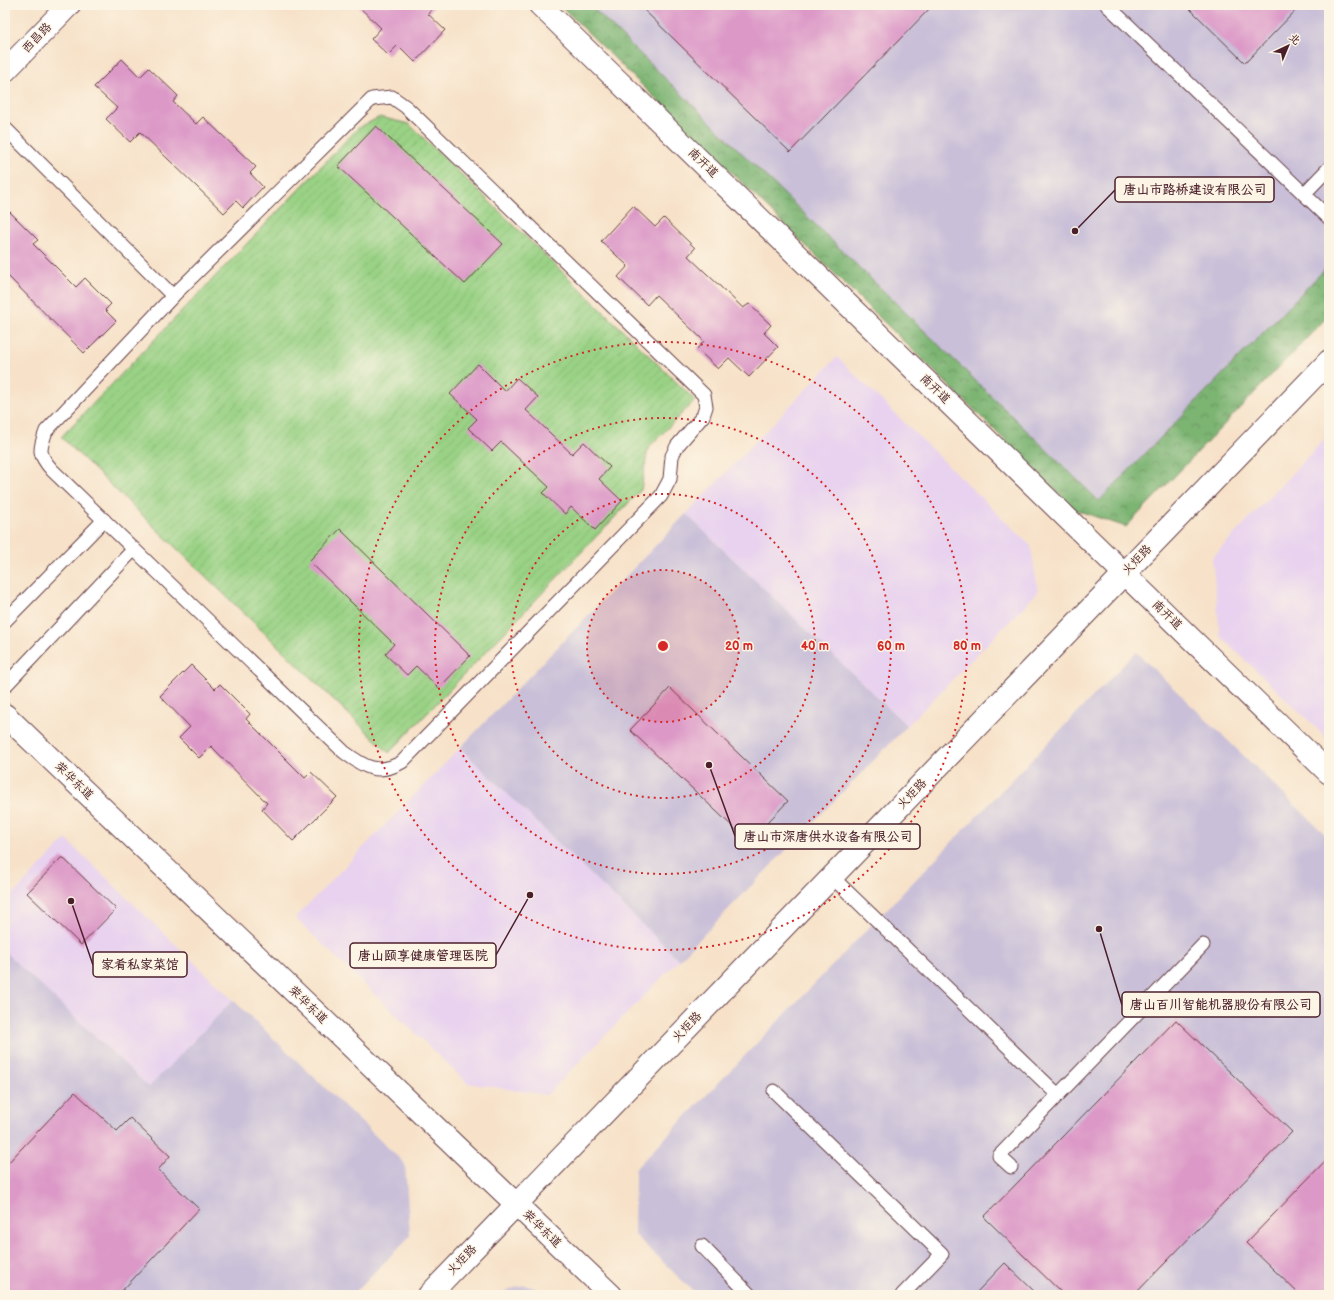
<svg xmlns="http://www.w3.org/2000/svg" width="1334" height="1300" font-family="'Balsamiq Sans','LXGW WenKai TC',sans-serif">
  <style>
    .built { fill: #e8d2ef }
    .industrial { fill: #c9bfd8 }
    .forest { fill: url(#forest-crowns); stroke: #626a4e }
    .garden { fill: url(#garden-furrows); stroke: #727858 }
    .building { fill: #dc98c7 }
    .lines { fill: none; stroke-linecap: round; stroke-linejoin: round }
    .lane-casing { stroke: #643c43; stroke-width: 15 }
    .secondary-casing { stroke: #643c43; stroke-width: 24 }
    .lane { stroke: #fff; stroke-width: 13 }
    .secondary { stroke: #fff; stroke-width: 22 }
    .ring { fill: none; stroke: #d62828; stroke-width: 2; stroke-dasharray: 2 4 }
    .labels { text-anchor: middle; dominant-baseline: central; stroke-width: 3; stroke-linejoin: round; paint-order: stroke }
    .street-label { font-size: 12px; fill: #4a1f2b; stroke: #fcf5e5 }
    .centre { fill: #d62828; stroke: #fcf5e5; stroke-width: 2 }
    .ring-label { font-size: 12px; text-anchor: middle; font-weight: bold; fill: #d62828; stroke: #fcf5e5; stroke-width: 3; stroke-linejoin: round; paint-order: stroke }
    .leader { fill: none; stroke: #4a1f2b; stroke-width: 1.5 }
    .callout-dot { fill: #4a1f2b; stroke: #fcf5e5; stroke-width: 1.5 }
    .callout { fill: #fcf5e5; stroke: #4a1f2b; stroke-width: 1.5 }
    .callout-label { font-size: 13px; text-anchor: middle; font-weight: bold; fill: #4a1f2b }
  </style>
  <defs>
    <pattern id="forest-crowns" width="20" height="18" patternUnits="userSpaceOnUse"><rect width="20" height="18" fill="#7bb472"/><path d="M2 6a3 3 0 1 1 6 0M12 15a3 3 0 1 1 6 0" fill="none" stroke="#67925e"/></pattern>
    <pattern id="garden-furrows" width="10" height="10" patternUnits="userSpaceOnUse"><rect width="10" height="10" fill="#9ad285"/><path d="M-1 1l2-2M0 10L10 0M9 11l2-2" fill="none" stroke="#86b473"/></pattern>
  </defs>
  <rect width="100%" height="100%" fill="#fcf5e5"/>
  <filter id="ink" filterUnits="userSpaceOnUse"><feTurbulence type="fractalNoise" baseFrequency=".025" numOctaves="2"/><feDisplacementMap in="SourceGraphic" scale="8" xChannelSelector="R" yChannelSelector="G"/><feConvolveMatrix kernelMatrix="1 2 1 2 8 2 1 2 1" color-interpolation-filters="sRGB"/></filter>
  <filter id="wash" filterUnits="userSpaceOnUse"><feTurbulence type="fractalNoise" baseFrequency=".012" numOctaves="4" result="noise"/><feDisplacementMap in="SourceGraphic" scale="16" xChannelSelector="R" yChannelSelector="G"/><feGaussianBlur stdDeviation="0.9" result="paint"/><feColorMatrix in="noise" values="0 0 0 0 0 0 0 0 0 0 0 0 0 0 0 0 0 1.4 0 .05"/><feComposite in="paint" operator="in"/></filter>
  <g filter="url(#wash)">
    <rect width="100%" height="100%" fill="#f7e2c9"/>
    <g class="built">
      <polygon points="837,357 1031,546 1038,592 907,726 686,514"/>
      <polygon points="1329,434 1329,740 1220,636 1212,558"/>
      <polygon points="460,748 679,960 547,1095 467,1083 295,918"/>
      <polygon points="66,839 233,1000 149,1088 5,952 5,903"/>
    </g>
    <g class="industrial">
      <polygon points="590,5 1329,5 1329,265 1099,501"/>
      <polygon points="686,514 907,726 679,960 460,748"/>
      <polygon points="1136,652 1329,838 1329,1295 697,1295 634,1234 635,1169"/>
      <polygon points="5,952 149,1087 233,1000 405,1164 410,1236 352,1295 5,1295"/>
      <polygon points="524,1285 559,1295 494,1295"/>
    </g>
    <polygon class="forest" points="560,5 590,5 1099,501 1329,265 1329,315 1126,527 1076,510"/>
    <polygon class="garden" points="380,117 409,124 695,400 648,448 641,490 389,753 61,437 358,128"/>
    <g id="blocks">
      <g class="building">
        <polygon points="357,5 435,5 428,14 445,30 415,62 398,45 388,55 371,39 381,28"/>
        <polygon points="639,5 933,5 790,152"/>
        <polygon points="1186,5 1297,5 1299,7 1245,63"/>
        <polygon points="122,59 140,77 149,68 178,96 173,102 196,124 203,117 256,167 250,173 263,187 243,208 236,201 224,213 140,132 130,142 106,119 117,108 94,87"/>
        <polygon points="376,126 503,244 465,284 338,166"/>
        <polygon points="633,206 655,227 664,218 695,248 688,256 743,308 749,304 771,325 764,333 778,347 749,377 729,358 718,369 697,349 704,341 656,295 647,305 618,277 628,266 601,241"/>
        <polygon points="10,212 38,240 33,244 76,287 85,278 111,304 105,310 116,321 84,353 7,275 5,277 5,217"/>
        <polygon points="478,364 505,391 517,378 538,397 526,410 572,454 584,442 610,467 599,479 622,501 595,530 571,507 565,514 543,493 549,487 501,442 492,451 468,428 477,419 450,394"/>
        <polygon points="340,529 470,656 439,688 416,666 407,675 385,654 394,644 309,561"/>
        <polygon points="191,665 215,689 220,684 250,714 246,719 305,778 311,772 337,797 293,841 262,809 267,803 211,746 199,758 179,738 190,727 160,696"/>
        <polygon points="670,688 788,801 749,842 630,730"/>
        <polygon points="62,857 116,909 81,945 27,893"/>
        <polygon points="1176,1020 1292,1132 1134,1295 1064,1295 984,1217"/>
        <polygon points="75,1092 117,1131 130,1118 170,1156 158,1170 199,1209 118,1295 5,1295 5,1166"/>
        <polygon points="1329,1157 1329,1295 1300,1295 1246,1243"/>
        <polygon points="1005,1263 1038,1295 974,1295"/>
      </g>
    </g>
  </g>
  <g filter="url(#ink)">
    <use href="#blocks" fill-opacity="0" stroke="#643c43" stroke-width="1"/>
    <g class="lines">
      <defs>
        <g id="lane">
          <polyline points="1107,5 1329,218"/>
          <path d="M 392,97 L 406,107 L 704,395 L 706,407 L 703,416 L 677,446 L 672,456 L 670,479 L 661,496 L 402,762 C 378,776 364,767 344,752 L 52,470 C 38,454 39,451 46,431 L 173,296 L 372,99 Z"/>
          <polyline points="5,128 173,296"/>
          <polyline points="1304,194 1329,168"/>
          <polyline points="5,621 104,520"/>
          <polyline points="5,686 134,549"/>
          <polyline points="832,877 1058,1095"/>
          <polyline points="774,1091 942,1254 902,1295"/>
          <polyline points="1011,1167 999,1156 1203,945"/>
          <polyline points="702,1246 750,1295"/>
        </g>
        <g id="secondary">
          <polyline points="540,5 1329,773"/>
          <polyline points="5,71 69,5"/>
          <polyline points="5,715 611,1295"/>
          <polyline points="429,1295 1329,361"/>
        </g>
      </defs>
      <use href="#lane" class="lane-casing"/>
      <use href="#secondary" class="secondary-casing"/>
      <use href="#lane" class="lane"/>
      <use href="#secondary" class="secondary"/>
    </g>
  </g>
  <circle cx="663" cy="646" r="76" fill="#d62828" fill-opacity=".12"/>
  <g class="ring">
    <circle cx="663" cy="646" r="76"/>
    <circle cx="663" cy="646" r="152"/>
    <circle cx="663" cy="646" r="228"/>
    <circle cx="663" cy="646" r="304"/>
  </g>
  <g class="labels">
    <g class="street-label">
      <text transform="translate(37 38) rotate(-46)">西昌路</text>
      <text transform="translate(703 163) rotate(44)">南开道</text>
      <text transform="translate(935 389) rotate(44)">南开道</text>
      <text transform="translate(1137 560) rotate(-46)">火炬路</text>
      <text transform="translate(1167 615) rotate(44)">南开道</text>
      <text transform="translate(74 781) rotate(44)">荣华东道</text>
      <text transform="translate(912 794) rotate(-46)">火炬路</text>
      <text transform="translate(308 1005) rotate(44)">荣华东道</text>
      <text transform="translate(687 1027) rotate(-46)">火炬路</text>
      <text transform="translate(542 1229) rotate(44)">荣华东道</text>
      <text transform="translate(462 1260) rotate(-46)">火炬路</text>
    </g>
  </g>
  <circle cx="663" cy="646" r="6" class="centre"/>
  <g class="ring-label">
    <text x="739" y="650">20 m</text>
    <text x="815" y="650">40 m</text>
    <text x="891" y="650">60 m</text>
    <text x="967" y="650">80 m</text>
  </g>
  <path class="leader" d="M1075 231L1115 190M709 765L735 836M530 895L496 955M71 901L93 965M1099 929L1122 1005"/>
  <g class="callout-dot">
    <circle cx="1075" cy="231" r="4"/>
    <circle cx="709" cy="765" r="4"/>
    <circle cx="530" cy="895" r="4"/>
    <circle cx="71" cy="901" r="4"/>
    <circle cx="1099" cy="929" r="4"/>
  </g>
  <g class="callout">
    <rect x="1115" y="177" width="159" height="25" rx="4"/>
    <rect x="735" y="824" width="185" height="25" rx="4"/>
    <rect x="350" y="943" width="146" height="25" rx="4"/>
    <rect x="93" y="952" width="94" height="25" rx="4"/>
    <rect x="1122" y="992" width="198" height="25" rx="4"/>
  </g>
  <g class="callout-label">
    <text x="1195" y="194">唐山市路桥建设有限公司</text>
    <text x="828" y="841">唐山市深唐供水设备有限公司</text>
    <text x="423" y="960">唐山颐享健康管理医院</text>
    <text x="140" y="969">家肴私家菜馆</text>
    <text x="1221" y="1009">唐山百川智能机器股份有限公司</text>
  </g>
  <rect width="1334" height="1300" fill="none" stroke="#fcf5e5" stroke-width="20"/>
  <g transform="translate(1288 46) rotate(44)" stroke="#fcf5e5" stroke-width="3" paint-order="stroke">
  <path d="M0-3L7 15L0 10L-7 15Z" fill="#4a1f2b"/>
  <text y="-6" font-size="11" font-weight="bold" text-anchor="middle" fill="#4a1f2b">北</text>
  </g>
</svg>
